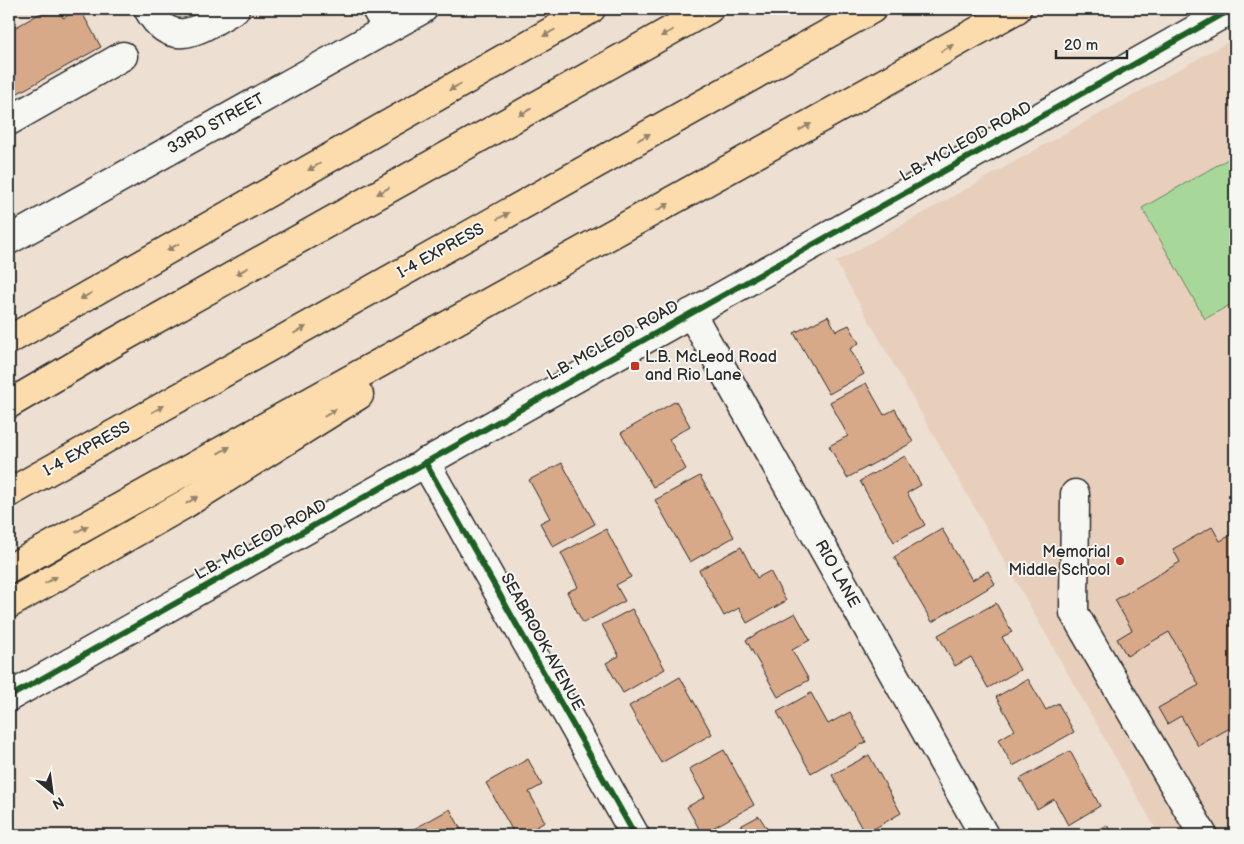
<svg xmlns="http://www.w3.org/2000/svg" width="1244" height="844" font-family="'Balsamiq Sans',sans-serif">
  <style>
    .built { fill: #e7cfbc }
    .green { fill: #a7d899; stroke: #698262 }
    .building { fill: #d8a989; stroke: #2b2b2b }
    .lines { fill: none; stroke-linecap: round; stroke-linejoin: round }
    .minor-casing { stroke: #2b2b2b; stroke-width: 31 }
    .highway-casing { stroke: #2b2b2b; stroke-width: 31 }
    .minor { stroke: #f6f6f2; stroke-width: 28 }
    .highway { stroke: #fcdcac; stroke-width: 28 }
    .cycleway-casing { stroke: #f6f6f2; stroke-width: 9 }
    .cycleway { stroke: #1b5e20; stroke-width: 6 }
    .oneway { fill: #94846c }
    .poi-dot { fill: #c8321e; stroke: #f6f6f2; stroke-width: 2 }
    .labels { text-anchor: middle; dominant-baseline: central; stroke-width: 4; stroke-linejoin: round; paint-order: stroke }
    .street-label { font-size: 16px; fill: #2b2b2b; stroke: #f6f6f2 }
    .poi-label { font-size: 16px; fill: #2b2b2b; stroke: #f6f6f2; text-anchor: start }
  </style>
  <rect width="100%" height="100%" fill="#eddfd2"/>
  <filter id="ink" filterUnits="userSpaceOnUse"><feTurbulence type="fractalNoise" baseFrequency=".02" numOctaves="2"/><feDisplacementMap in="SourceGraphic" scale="10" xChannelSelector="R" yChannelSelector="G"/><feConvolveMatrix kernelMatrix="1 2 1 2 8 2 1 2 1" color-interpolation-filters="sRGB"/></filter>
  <g filter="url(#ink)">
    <polygon class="built" points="1235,38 1235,835 1159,835 836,262"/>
    <polygon class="green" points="1235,155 1235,302 1205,319 1142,208"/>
    <g class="building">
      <polygon points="48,9 58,9 63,18 80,9 101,47 9,98 9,31"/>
      <polygon points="828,316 836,331 849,325 859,343 850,349 864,374 829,394 794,333"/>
      <polygon points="866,383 884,415 895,409 913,442 847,478 829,446 848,436 830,402"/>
      <polygon points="676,401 690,426 669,439 686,469 653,487 621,433"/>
      <polygon points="905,456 921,485 907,493 925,525 894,542 860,481"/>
      <polygon points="562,463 595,524 553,547 540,523 550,518 529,480"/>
      <polygon points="700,476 734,537 690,562 655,500"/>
      <polygon points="1212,527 1220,541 1235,533 1235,725 1198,746 1181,716 1167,724 1158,708 1199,685 1169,632 1127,656 1117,639 1132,630 1115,600 1180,562 1173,549"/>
      <polygon points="606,529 631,577 616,585 625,601 583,623 567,592 578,587 561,553"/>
      <polygon points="942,529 972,580 988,571 995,584 932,622 894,557"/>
      <polygon points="741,547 757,578 770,571 786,601 747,623 739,608 724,616 699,570"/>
      <polygon points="996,603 1012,632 1002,637 1020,670 988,688 971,657 955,666 938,635"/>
      <polygon points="632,609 665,669 623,693 606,663 619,656 602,625"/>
      <polygon points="795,613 810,640 792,650 809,680 778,697 746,640"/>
      <polygon points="680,677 712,734 661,763 629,706"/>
      <polygon points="1028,679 1046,710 1058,703 1074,732 1013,766 998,740 1015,730 996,697"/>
      <polygon points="811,693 828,724 850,712 866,742 811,773 777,712"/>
      <polygon points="724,750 754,805 702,834 687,807 705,797 689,769"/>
      <polygon points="1070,751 1100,806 1068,825 1054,799 1037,809 1020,779"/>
      <polygon points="869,755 901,813 865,834 832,775"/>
      <polygon points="528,759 542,785 529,792 545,822 522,835 515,835 486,783"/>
      <polygon points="450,809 464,835 403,835"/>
      <polygon points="759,816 771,835 724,835"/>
      <polygon points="1107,825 1113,835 1089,835"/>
    </g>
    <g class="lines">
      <defs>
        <g id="minor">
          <path d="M 148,9 C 173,53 202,27 235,9"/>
          <polyline points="376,9 387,28"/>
          <polyline points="9,121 123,56"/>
          <polyline points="9,240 423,9"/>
          <polyline points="691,313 984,835"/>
          <polyline points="425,462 635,835"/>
          <polyline points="1075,494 1074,613 1203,835"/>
          <polyline points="9,697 1232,9"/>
        </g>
        <g id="highway">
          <polyline points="9,340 591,9"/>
          <polyline points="9,404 115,342 709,9"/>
          <polyline points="9,493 872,9"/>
          <polyline points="9,569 1017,9"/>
          <polyline points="9,604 185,504 359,395"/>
        </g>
      </defs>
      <use href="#minor" class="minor-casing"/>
      <use href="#highway" class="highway-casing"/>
      <use href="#minor" class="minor"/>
      <use href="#highway" class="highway"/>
      <defs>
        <g id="cycleway">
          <polyline points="425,462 635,835"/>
          <polyline points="9,697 1232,9"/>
        </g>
      </defs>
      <use href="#cycleway" class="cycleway-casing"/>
      <use href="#cycleway" class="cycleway"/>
    </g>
    <defs><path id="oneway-solid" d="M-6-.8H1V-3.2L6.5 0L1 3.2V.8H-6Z" transform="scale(1.25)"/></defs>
    <g class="oneway">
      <use href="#oneway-solid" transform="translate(549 33) rotate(150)"/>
      <use href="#oneway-solid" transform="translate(667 33) rotate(151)"/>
      <use href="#oneway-solid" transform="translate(947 48) rotate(-29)"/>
      <use href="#oneway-solid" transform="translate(455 87) rotate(150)"/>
      <use href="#oneway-solid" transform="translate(525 112) rotate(151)"/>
      <use href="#oneway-solid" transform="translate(805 127) rotate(-29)"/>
      <use href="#oneway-solid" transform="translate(644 137) rotate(-29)"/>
      <use href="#oneway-solid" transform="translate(314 167) rotate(150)"/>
      <use href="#oneway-solid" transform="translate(383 191) rotate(151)"/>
      <use href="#oneway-solid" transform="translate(663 207) rotate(-29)"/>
      <use href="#oneway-solid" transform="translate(503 216) rotate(-29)"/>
      <use href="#oneway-solid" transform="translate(173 247) rotate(150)"/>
      <use href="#oneway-solid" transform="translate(242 271) rotate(151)"/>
      <use href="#oneway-solid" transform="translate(86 296) rotate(150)"/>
      <use href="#oneway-solid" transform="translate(300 330) rotate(-29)"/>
      <use href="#oneway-solid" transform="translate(158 409) rotate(-29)"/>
      <use href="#oneway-solid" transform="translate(330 413) rotate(-32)"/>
      <use href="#oneway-solid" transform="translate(224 450) rotate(-29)"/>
      <use href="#oneway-solid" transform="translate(192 500) rotate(-32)"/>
      <use href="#oneway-solid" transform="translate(82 529) rotate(-29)"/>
      <use href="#oneway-solid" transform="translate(51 580) rotate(-30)"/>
    </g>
  </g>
  <g class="poi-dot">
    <rect x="630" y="361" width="10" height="10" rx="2.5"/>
    <circle cx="1120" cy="561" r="5"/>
  </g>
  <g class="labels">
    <g class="street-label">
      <text transform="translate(216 124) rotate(-29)">33RD STREET</text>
      <text transform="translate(966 142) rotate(-29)">L.B. MCLEOD ROAD</text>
      <text transform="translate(441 251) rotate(-29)">I-4 EXPRESS</text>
      <text transform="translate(613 341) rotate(-29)">L.B. MCLEOD ROAD</text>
      <text transform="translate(87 449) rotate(-29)">I-4 EXPRESS</text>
      <text transform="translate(261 540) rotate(-29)">L.B. MCLEOD ROAD</text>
      <text transform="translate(837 574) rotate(61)">RIO LANE</text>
      <text transform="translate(542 642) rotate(61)">SEABROOK AVENUE</text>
    </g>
    <g class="poi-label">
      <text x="645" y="357">L.B. McLeod Road<tspan x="645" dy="18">and Rio Lane</tspan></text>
      <text x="1110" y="552" text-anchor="end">Memorial<tspan x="1110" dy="18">Middle School</tspan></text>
    </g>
  </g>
  <rect width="1244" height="844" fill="none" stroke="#f6f6f2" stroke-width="30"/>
  <rect x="15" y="15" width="1214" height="814" fill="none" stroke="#2b2b2b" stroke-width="2" filter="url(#ink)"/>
  <g transform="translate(52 792) rotate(151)" stroke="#f6f6f2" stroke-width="4" paint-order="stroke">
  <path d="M0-4L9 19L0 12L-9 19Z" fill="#2b2b2b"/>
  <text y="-8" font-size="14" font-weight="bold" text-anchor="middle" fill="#2b2b2b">N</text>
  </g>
  <path d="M1056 50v8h71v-8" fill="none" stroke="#2b2b2b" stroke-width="2.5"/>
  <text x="1064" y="50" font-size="15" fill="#2b2b2b" stroke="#f6f6f2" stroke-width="4" paint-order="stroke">20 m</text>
</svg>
